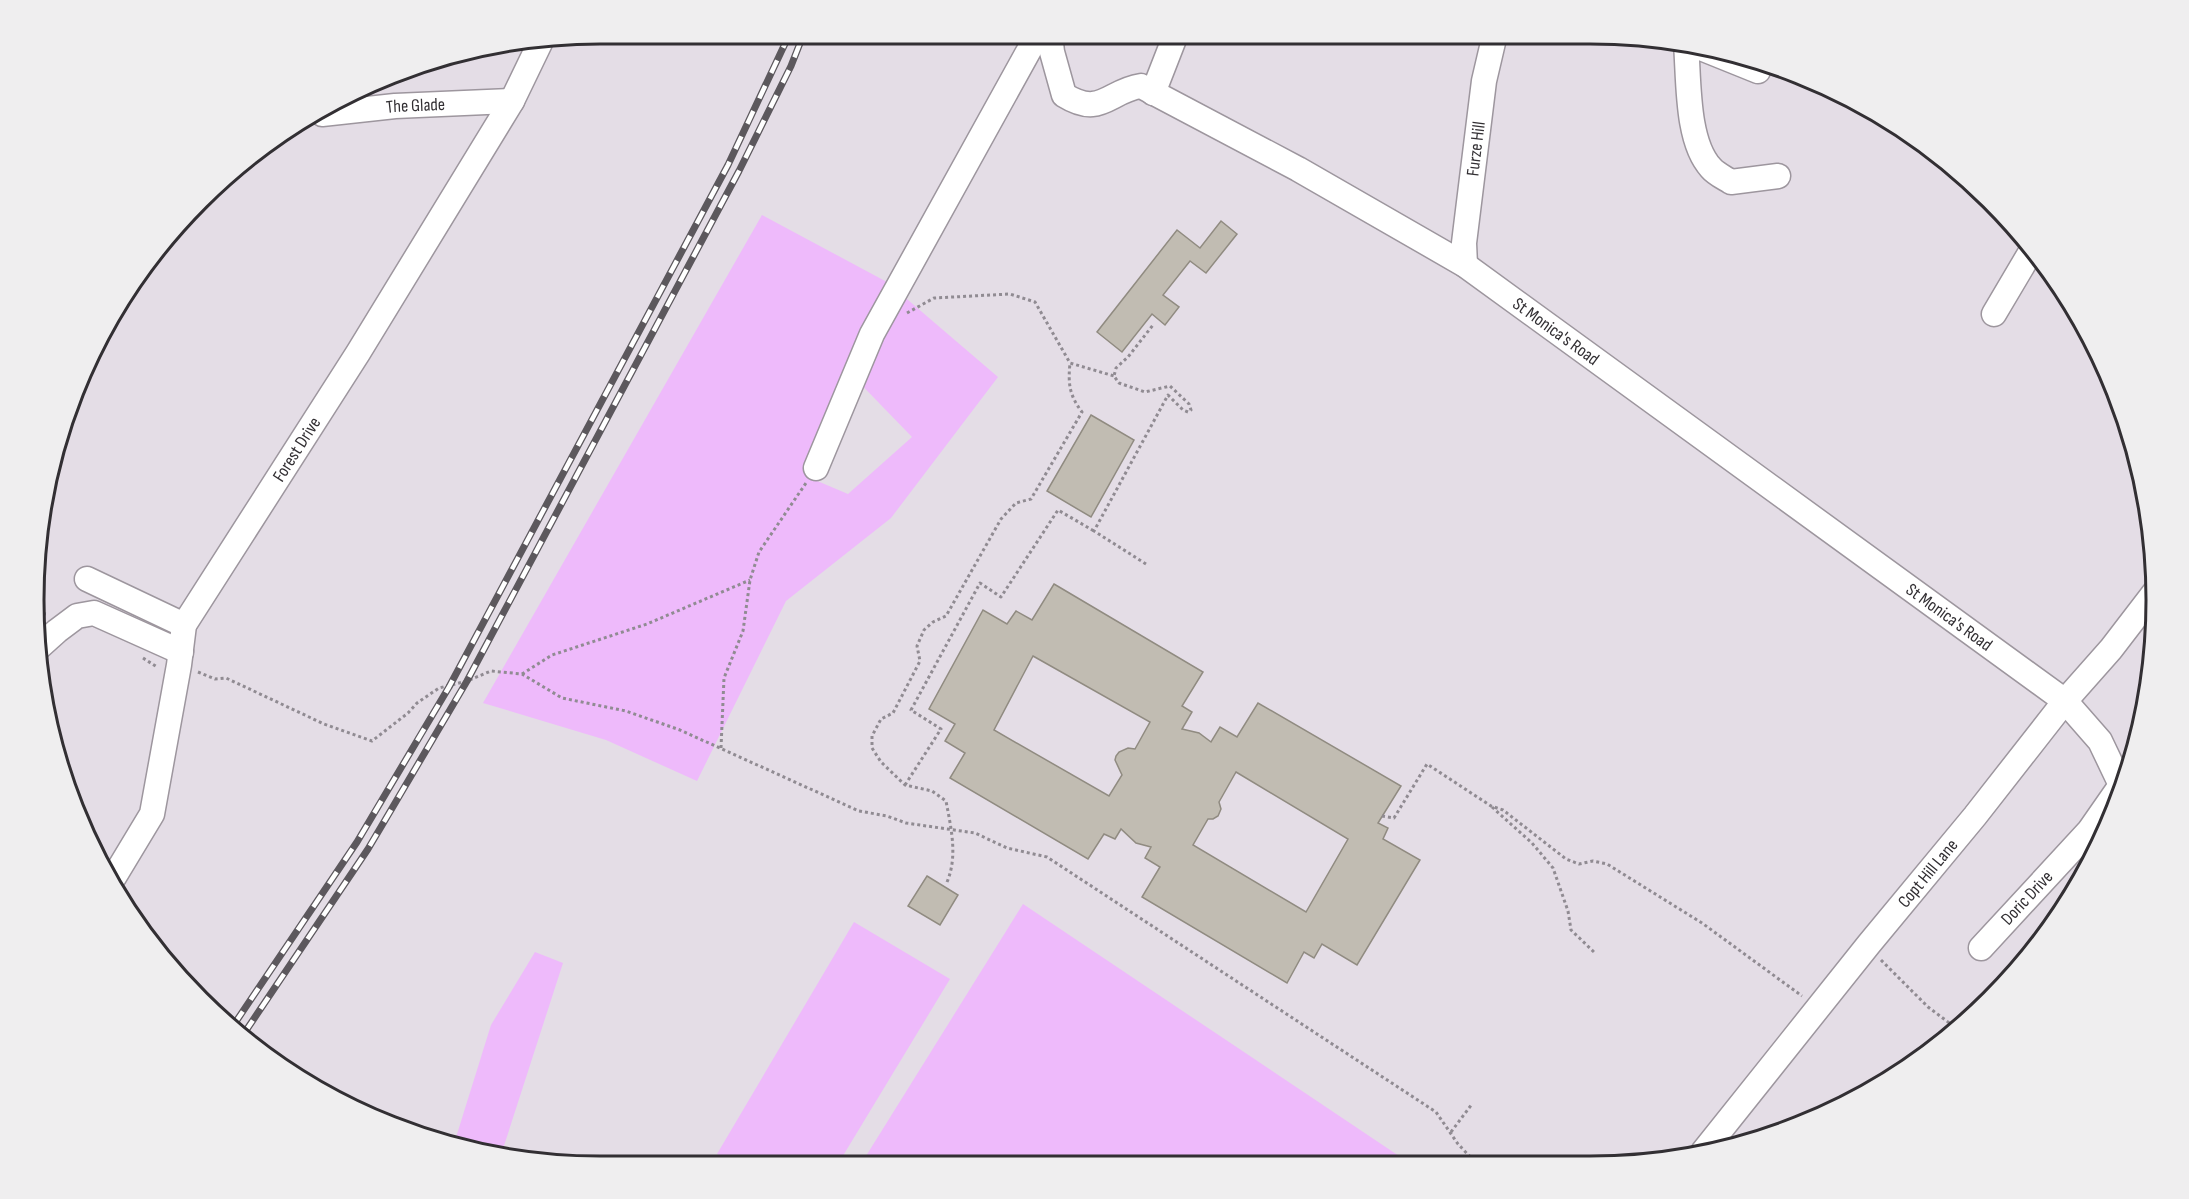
<svg xmlns="http://www.w3.org/2000/svg" width="2189" height="1199" font-family="'Sofia Sans Condensed',sans-serif">
  <style>
    .green { fill: #eebafb; fill-rule: evenodd }
    .building { fill: #c1bcb2; stroke: #908b81; stroke-width: 1.5; fill-rule: evenodd }
    .lines { fill: none; stroke-linecap: round; stroke-linejoin: round }
    .minor-casing { stroke: #9d969e; stroke-width: 27 }
    .path { stroke: #908b92; stroke-width: 3; stroke-dasharray: 3 3; stroke-linecap: butt }
    .minor { stroke: #fff; stroke-width: 24 }
    .rail-casing { stroke: #5c585d; stroke-width: 7 }
    .rail { stroke: #fff; stroke-width: 4.5; stroke-dasharray: 14; stroke-linecap: butt }
    .labels { text-anchor: middle; dominant-baseline: central; stroke-width: 4.5; stroke-linejoin: round; paint-order: stroke }
    .street-label { font-size: 18px; fill: #322f33; stroke: #fff }
    .rim { fill: none; stroke: #322f33; stroke-width: 3 }
  </style>
  <rect width="100%" height="100%" fill="#e4dde6"/>
  <g class="green">
    <path d="M 762,215 L 887,282 L 998,377 L 891,518 L 786,601 L 697,781 L 606,740 L 483,703 ZM 847,370 L 912,437 L 848,494 L 815,480 L 808,464 Z"/>
    <polygon points="1023,904 1408,1162 861,1164"/>
    <polygon points="854,922 950,979 838,1164 735,1164 717,1154"/>
    <polygon points="535,952 563,963 501,1155 453,1147 491,1025"/>
  </g>
  <g class="building">
    <polygon points="1221,221 1237,234 1206,273 1190,261 1163,295 1179,307 1165,325 1152,314 1122,352 1097,332 1177,230 1200,248"/>
    <polygon points="1091,415 1134,440 1091,517 1047,491"/>
    <path d="M 1054,584 L 1203,672 L 1182,706 L 1192,712 L 1182,729 L 1199,733 L 1211,742 L 1220,727 L 1237,737 L 1258,703 L 1401,786 L 1378,823 L 1388,828 L 1383,839 L 1420,860 L 1357,965 L 1322,944 L 1314,958 L 1304,952 L 1287,983 L 1142,897 L 1160,867 L 1145,858 L 1151,847 L 1136,843 L 1121,829 L 1115,839 L 1104,834 L 1088,859 L 950,778 L 965,753 L 945,741 L 955,724 L 929,709 L 983,610 L 1007,624 L 1016,611 L 1032,620 ZM 1033,656 L 1150,722 L 1135,749 L 1128,748 L 1119,752 L 1116,756 L 1115,760 L 1122,775 L 1109,796 L 994,730 ZM 1236,772 L 1348,839 L 1306,912 L 1193,845 L 1208,819 L 1213,819 L 1218,816 L 1221,809 L 1219,802 Z"/>
    <polygon points="927,876 958,895 940,925 908,906"/>
  </g>
  <g class="lines">
    <defs>
      <g id="minor">
        <path id="s1" d="M 1050,34 L 1052,52 L 1064,95 C 1101,118 1108,91 1141,86 L 1298,169 L 1465,265 L 2065,701 L 2100,741 L 2121,785 L 2089,831 L 1981,948"/>
        <path d="M 1686,44 C 1689,79 1686,141 1711,168 C 1716,174 1725,178 1731,182 L 1778,176"/>
        <polyline points="1696,46 1758,71"/>
        <polyline points="1153,93 1176,34"/>
        <path id="s2" d="M 322,114 L 395,106 L 512,101"/>
        <path id="s3" d="M 1465,265 L 1464,243 L 1484,81 L 1495,34"/>
        <polyline points="1994,314 2033,248"/>
        <polyline points="816,468 872,334 1038,34"/>
        <polyline points="87,579 184,625"/>
        <polyline points="37,649 57,631 77,616 94,613 181,652"/>
        <path id="s4" d="M 114,877 L 152,814 L 179,665 L 184,625 L 358,353 L 512,101 L 540,43"/>
        <path id="s5" d="M 1703,1152 L 1869,944 L 1975,816 L 2065,701 L 2111,649 L 2154,593"/>
      </g>
    </defs>
    <use href="#minor" class="minor-casing"/>
    <g class="path">
      <polyline points="907,313 934,298 1010,294 1035,302 1070,363 1114,376"/>
      <polyline points="1146,564 1094,531 1168,395 1183,410 1188,412 1191,410 1189,404 1170,386 1145,392 1119,383 1114,376 1116,368 1128,357 1153,325"/>
      <polyline points="37,613 46,614"/>
      <polyline points="143,658 157,667"/>
      <polyline points="198,672 215,679 226,678 324,724 372,741 408,713 417,703 439,688 467,681 491,671 522,674 562,698 626,711 680,730 859,811 887,816 906,823 975,833 1007,848 1047,857 1436,1112 1458,1144 1475,1162"/>
      <polyline points="522,674 552,655 647,624 750,580"/>
      <polyline points="721,748 724,678 743,631 750,580 759,552 806,483"/>
      <polyline points="905,785 941,729 911,710 980,583 1001,597 1058,510 1094,531"/>
      <polyline points="1492,807 1532,843 1553,868 1568,911 1571,930 1595,953"/>
      <polyline points="1382,816 1394,818 1427,764 1491,806 1503,810 1566,859 1579,864 1593,861 1607,864 1702,923 1802,996"/>
      <path d="M 947,882 C 958,856 951,828 946,801 L 932,791 L 905,785 L 881,762 L 872,748 L 872,736 L 881,719 L 893,713 L 920,661 L 917,646 L 924,630 L 933,622 L 946,616 L 1001,519 L 1016,503 L 1031,499 L 1082,412 C 1069,395 1068,383 1070,363"/>
      <polyline points="1881,960 1928,1007 1956,1028"/>
      <polyline points="1451,1132 1472,1104"/>
    </g>
    <use href="#minor" class="minor"/>
    <defs>
      <g id="rail">
        <polyline points="235,1023 357,842 449,687 728,165 790,33"/>
        <polyline points="245,1032 368,849 467,681 739,171 791,66 804,33"/>
      </g>
    </defs>
    <use href="#rail" class="rail-casing"/>
    <use href="#rail" class="rail"/>
  </g>
  <g class="labels">
    <g class="street-label">
      <text stroke="none"><textPath href="#s2" startOffset="94">The Glade</textPath></text>
      <text stroke="none"><textPath href="#s3" startOffset="117">Furze Hill</textPath></text>
      <text stroke="none"><textPath href="#s1" startOffset="628">St Monica's Road</textPath></text>
      <text stroke="none"><textPath href="#s4" startOffset="474">Forest Drive</textPath></text>
      <text stroke="none"><textPath href="#s1" startOffset="1114">St Monica's Road</textPath></text>
      <text stroke="none"><textPath href="#s5" startOffset="358">Copt Hill Lane</textPath></text>
      <text transform="translate(2027 898) rotate(-47)">Doric Drive</text>
    </g>
  </g>
  <path d="M0 0H2189V1199H0ZM600 44H1590A556 556 0 0 1 2146 600V600A556 556 0 0 1 1590 1156H600A556 556 0 0 1 44 600V600A556 556 0 0 1 600 44Z" fill="#efeeef" fill-rule="evenodd"/>
  <path class="rim" d="M600 44H1590A556 556 0 0 1 2146 600V600A556 556 0 0 1 1590 1156H600A556 556 0 0 1 44 600V600A556 556 0 0 1 600 44Z"/>
</svg>
